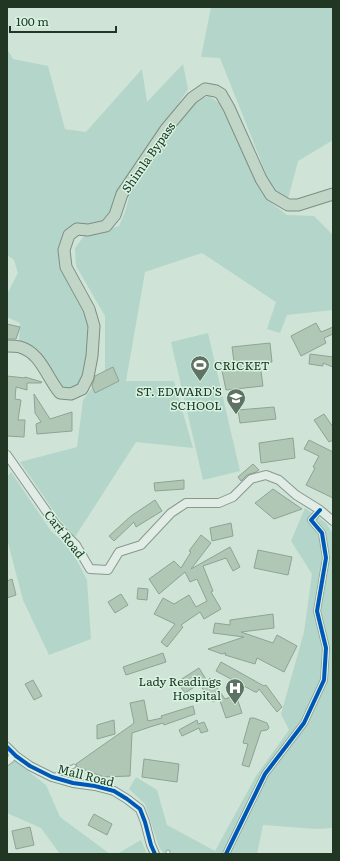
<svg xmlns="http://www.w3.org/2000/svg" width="340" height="861" font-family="Literata,serif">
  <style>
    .green { fill: #b3d5ca }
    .building { fill: #b1c7b5; stroke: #8fa393 }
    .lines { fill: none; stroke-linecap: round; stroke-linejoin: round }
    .lane-casing { stroke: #98a99d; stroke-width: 5 }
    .street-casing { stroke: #98a99d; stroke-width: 8 }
    .secondary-casing { stroke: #88988d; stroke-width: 10 }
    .highway-casing { stroke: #7f8e83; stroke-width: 13 }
    .lane { stroke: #e0ece5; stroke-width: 3 }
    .street { stroke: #e0ece5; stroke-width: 6 }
    .secondary { stroke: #e0ece5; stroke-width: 8 }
    .highway { stroke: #c1d6c7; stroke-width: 11 }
    .cycleway-casing { stroke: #d7f3e1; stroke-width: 6 }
    .cycleway { stroke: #0057b8; stroke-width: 4 }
    .labels { text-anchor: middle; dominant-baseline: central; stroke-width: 3; stroke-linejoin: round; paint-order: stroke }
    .street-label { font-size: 12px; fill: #213724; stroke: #d7f3e1 }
    .poi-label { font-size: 12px; fill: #213724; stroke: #d7f3e1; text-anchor: end }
  </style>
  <rect width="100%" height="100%" fill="#d0e3d7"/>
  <g class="green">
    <polygon points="211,7 333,7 333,140 298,161 288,199 272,189 220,58 201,57"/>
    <polygon points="7,49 13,59 48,66 65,129 86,132 142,69 147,102 183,64 188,89 119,192 113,213 104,224 75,228 61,250 78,295 91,327 85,377 78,387 60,390 34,351 19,341 20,323 7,317 7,294 18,273 14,260 7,255"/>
    <polygon points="209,96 219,103 266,199 287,215 314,216 333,235 333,310 287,315 280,333 267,329 276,302 202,253 145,272 126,381 174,381 193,448 136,442 75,537 60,520 20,462 77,447 83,400 105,370 105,316 76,266 75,248 84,236 119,226 125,212 131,190 165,139 198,100"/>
    <polygon points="208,333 240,471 203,480 171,342"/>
    <polygon points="11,472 51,531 71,549 87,580 91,639 49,655 23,600 7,539 7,477"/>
    <polygon points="305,508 326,523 333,534 333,828 316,829 263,825 257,854 164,854 159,847 145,804 129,789 136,777 157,790 167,825 215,851 256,776 289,730 281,714 304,632 312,574 291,541"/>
    <polygon points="7,755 46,785 60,817 110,854 60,854 41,828 7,813"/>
    <polygon points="141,840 147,854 117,854"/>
  </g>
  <g class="building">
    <polygon points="316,323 321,332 333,327 333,334 324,338 326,343 301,356 291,336"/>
    <polygon points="7,324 20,327 16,339 7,339"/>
    <polygon points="270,343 272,362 260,364 263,386 226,390 220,361 234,362 232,347"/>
    <polygon points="310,354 333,357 333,367 323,363 323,366 309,364"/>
    <polygon points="113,367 119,381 95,393 92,386 95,376"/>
    <polygon points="7,376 25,378 25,377 42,382 41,383 27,383 27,390 16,387 15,399 21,400 18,420 25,420 24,437 7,436"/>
    <polygon points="34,394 50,419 72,412 72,431 37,434 36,424 41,422 35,413"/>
    <polygon points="274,407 276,419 240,423 238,410"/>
    <polygon points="324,414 333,427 333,440 329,442 314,420"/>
    <polygon points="293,438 295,458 261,463 259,443"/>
    <polygon points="309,440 333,452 333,498 306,485 315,468 313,467 319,456 304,449"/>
    <polygon points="253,464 259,470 256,472 247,475 241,481 238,477"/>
    <polygon points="184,480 184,489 155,491 154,483"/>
    <polygon points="273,489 302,509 274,519 255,503"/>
    <polygon points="155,500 162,511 136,527 134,522 114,541 109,536 131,516"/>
    <polygon points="231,523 233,536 212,541 210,528"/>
    <polygon points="201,535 211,543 191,569 230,547 240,567 233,571 226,558 203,566 213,591 211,592 221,609 204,619 200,612 181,625 183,627 167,647 161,642 175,624 154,614 163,598 174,604 189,595 196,607 207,601 197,579 190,582 185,572 159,594 149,579 174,561 181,568 191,552 189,551"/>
    <polygon points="258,550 292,557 288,575 254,568"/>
    <polygon points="12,579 16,595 7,598 7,581"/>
    <polygon points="138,588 148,589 147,600 137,599"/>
    <polygon points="121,594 128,605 115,613 108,602"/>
    <polygon points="273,614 274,628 241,632 273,643 277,635 297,646 284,672 257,658 255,664 225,655 226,653 222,654 208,649 244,637 213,633 215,623 230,625 230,620"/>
    <polygon points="163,653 166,662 126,675 123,667"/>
    <polygon points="221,662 264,686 266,685 282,707 277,712 259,689 257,692 255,692 216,671"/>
    <polygon points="199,668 207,681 210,678 225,699 236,695 242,713 226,718 219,698 213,702 199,684 185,693 177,682"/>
    <polygon points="33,680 42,696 34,700 25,684"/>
    <polygon points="144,700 148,721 162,718 161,716 193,706 195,714 164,725 163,723 153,726 132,733 130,776 104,777 77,767 76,764 133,724 134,722 130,703"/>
    <polygon points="250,718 254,718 267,723 269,728 267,730 261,731 249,767 242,765 248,744 243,743"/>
    <polygon points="114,720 115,734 97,739 97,725"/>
    <polygon points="197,720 198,724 204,722 208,731 201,733 199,728 182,736 179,730"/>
    <polygon points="144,759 179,764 177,782 142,777"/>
    <polygon points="94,814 112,824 107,835 88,825"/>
    <polygon points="30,827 34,845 16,849 12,831"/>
  </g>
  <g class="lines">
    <defs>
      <g id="lane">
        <polyline points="53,776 74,766"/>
        <polyline points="168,854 168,852"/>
      </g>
      <g id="street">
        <polyline points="7,762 11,759 12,753"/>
        <polyline points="226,854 265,774 304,723 324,680 326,648 317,611 326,558 322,533 311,520 320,510"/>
      </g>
      <g id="secondary">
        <polyline points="7,455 56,525 76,545 90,569 108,570 119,552 141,545 171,513 186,503 219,503 233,497 251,479 266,475 279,480 296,495 320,510 333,521"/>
        <polyline points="7,747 16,756 30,766 52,777 73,783 95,786 114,791 127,799 140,809 145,822 151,845 155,854"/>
      </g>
      <path id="highway" d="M 7,346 C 11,346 16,346 20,347 C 41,353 47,378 60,393 L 71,394 L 82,389 L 88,377 L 92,356 L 94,326 L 89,309 L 66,267 L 64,250 L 69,235 L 77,229 L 88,230 L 106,226 L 115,215 L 122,194 L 166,129 L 192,98 L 205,89 L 216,91 L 221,94 L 229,108 L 261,179 L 271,195 L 288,205 L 298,205 L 333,194"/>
    </defs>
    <use href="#lane" class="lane-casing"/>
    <use href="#street" class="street-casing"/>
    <use href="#secondary" class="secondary-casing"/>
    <use href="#highway" class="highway-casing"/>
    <use href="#lane" class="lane"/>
    <use href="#street" class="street"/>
    <use href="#secondary" class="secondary"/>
    <use href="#highway" class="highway"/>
    <defs>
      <g id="cycleway">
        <polyline points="7,747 16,756 30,766 52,777 73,783 95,786 114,791 127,799 140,809 145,822 151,845 155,854"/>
        <polyline points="226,854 265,774 304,723 324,680 326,648 317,611 326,558 322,533 311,520 320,510"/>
      </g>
    </defs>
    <use href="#cycleway" class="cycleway-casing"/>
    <use href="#cycleway" class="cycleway"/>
  </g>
  <defs>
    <symbol id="stadium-pin" viewBox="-11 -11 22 30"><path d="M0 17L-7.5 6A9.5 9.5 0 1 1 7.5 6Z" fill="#5e7363" stroke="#d7f3e1"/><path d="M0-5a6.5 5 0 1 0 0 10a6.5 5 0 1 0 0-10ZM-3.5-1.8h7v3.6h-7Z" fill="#fff"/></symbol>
    <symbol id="school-pin" viewBox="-11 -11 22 30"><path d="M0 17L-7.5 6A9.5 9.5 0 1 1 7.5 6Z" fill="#5e7363" stroke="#d7f3e1"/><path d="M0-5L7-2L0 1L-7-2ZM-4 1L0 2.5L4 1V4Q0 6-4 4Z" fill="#fff"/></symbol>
    <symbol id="hospital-pin" viewBox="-11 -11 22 30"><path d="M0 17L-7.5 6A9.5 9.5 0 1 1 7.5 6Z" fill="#5e7363" stroke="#d7f3e1"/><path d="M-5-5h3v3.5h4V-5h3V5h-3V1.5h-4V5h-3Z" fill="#fff"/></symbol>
  </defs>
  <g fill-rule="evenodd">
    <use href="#stadium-pin" x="189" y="354" width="22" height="30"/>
    <use href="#school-pin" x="225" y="387" width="22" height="30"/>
    <use href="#hospital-pin" x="224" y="677" width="22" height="30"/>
  </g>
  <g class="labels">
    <g class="street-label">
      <text transform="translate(148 157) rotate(-55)">Shimla Bypass</text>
      <text transform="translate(65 534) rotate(52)">Cart Road</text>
      <text transform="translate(86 775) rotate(14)">Mall Road</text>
    </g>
    <g class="poi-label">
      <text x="214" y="365" text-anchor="start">CRICKET</text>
      <text x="222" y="391">ST. EDWARD'S<tspan x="222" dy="14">SCHOOL</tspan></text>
      <text x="221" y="681">Lady Readings<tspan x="221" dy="14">Hospital</tspan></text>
    </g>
  </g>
  <rect width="340" height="861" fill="none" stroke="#213724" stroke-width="16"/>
  <path d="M10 26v6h106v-6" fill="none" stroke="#213724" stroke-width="2"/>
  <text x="16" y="26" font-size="12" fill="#213724" stroke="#d7f3e1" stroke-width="3" paint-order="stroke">100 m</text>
</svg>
